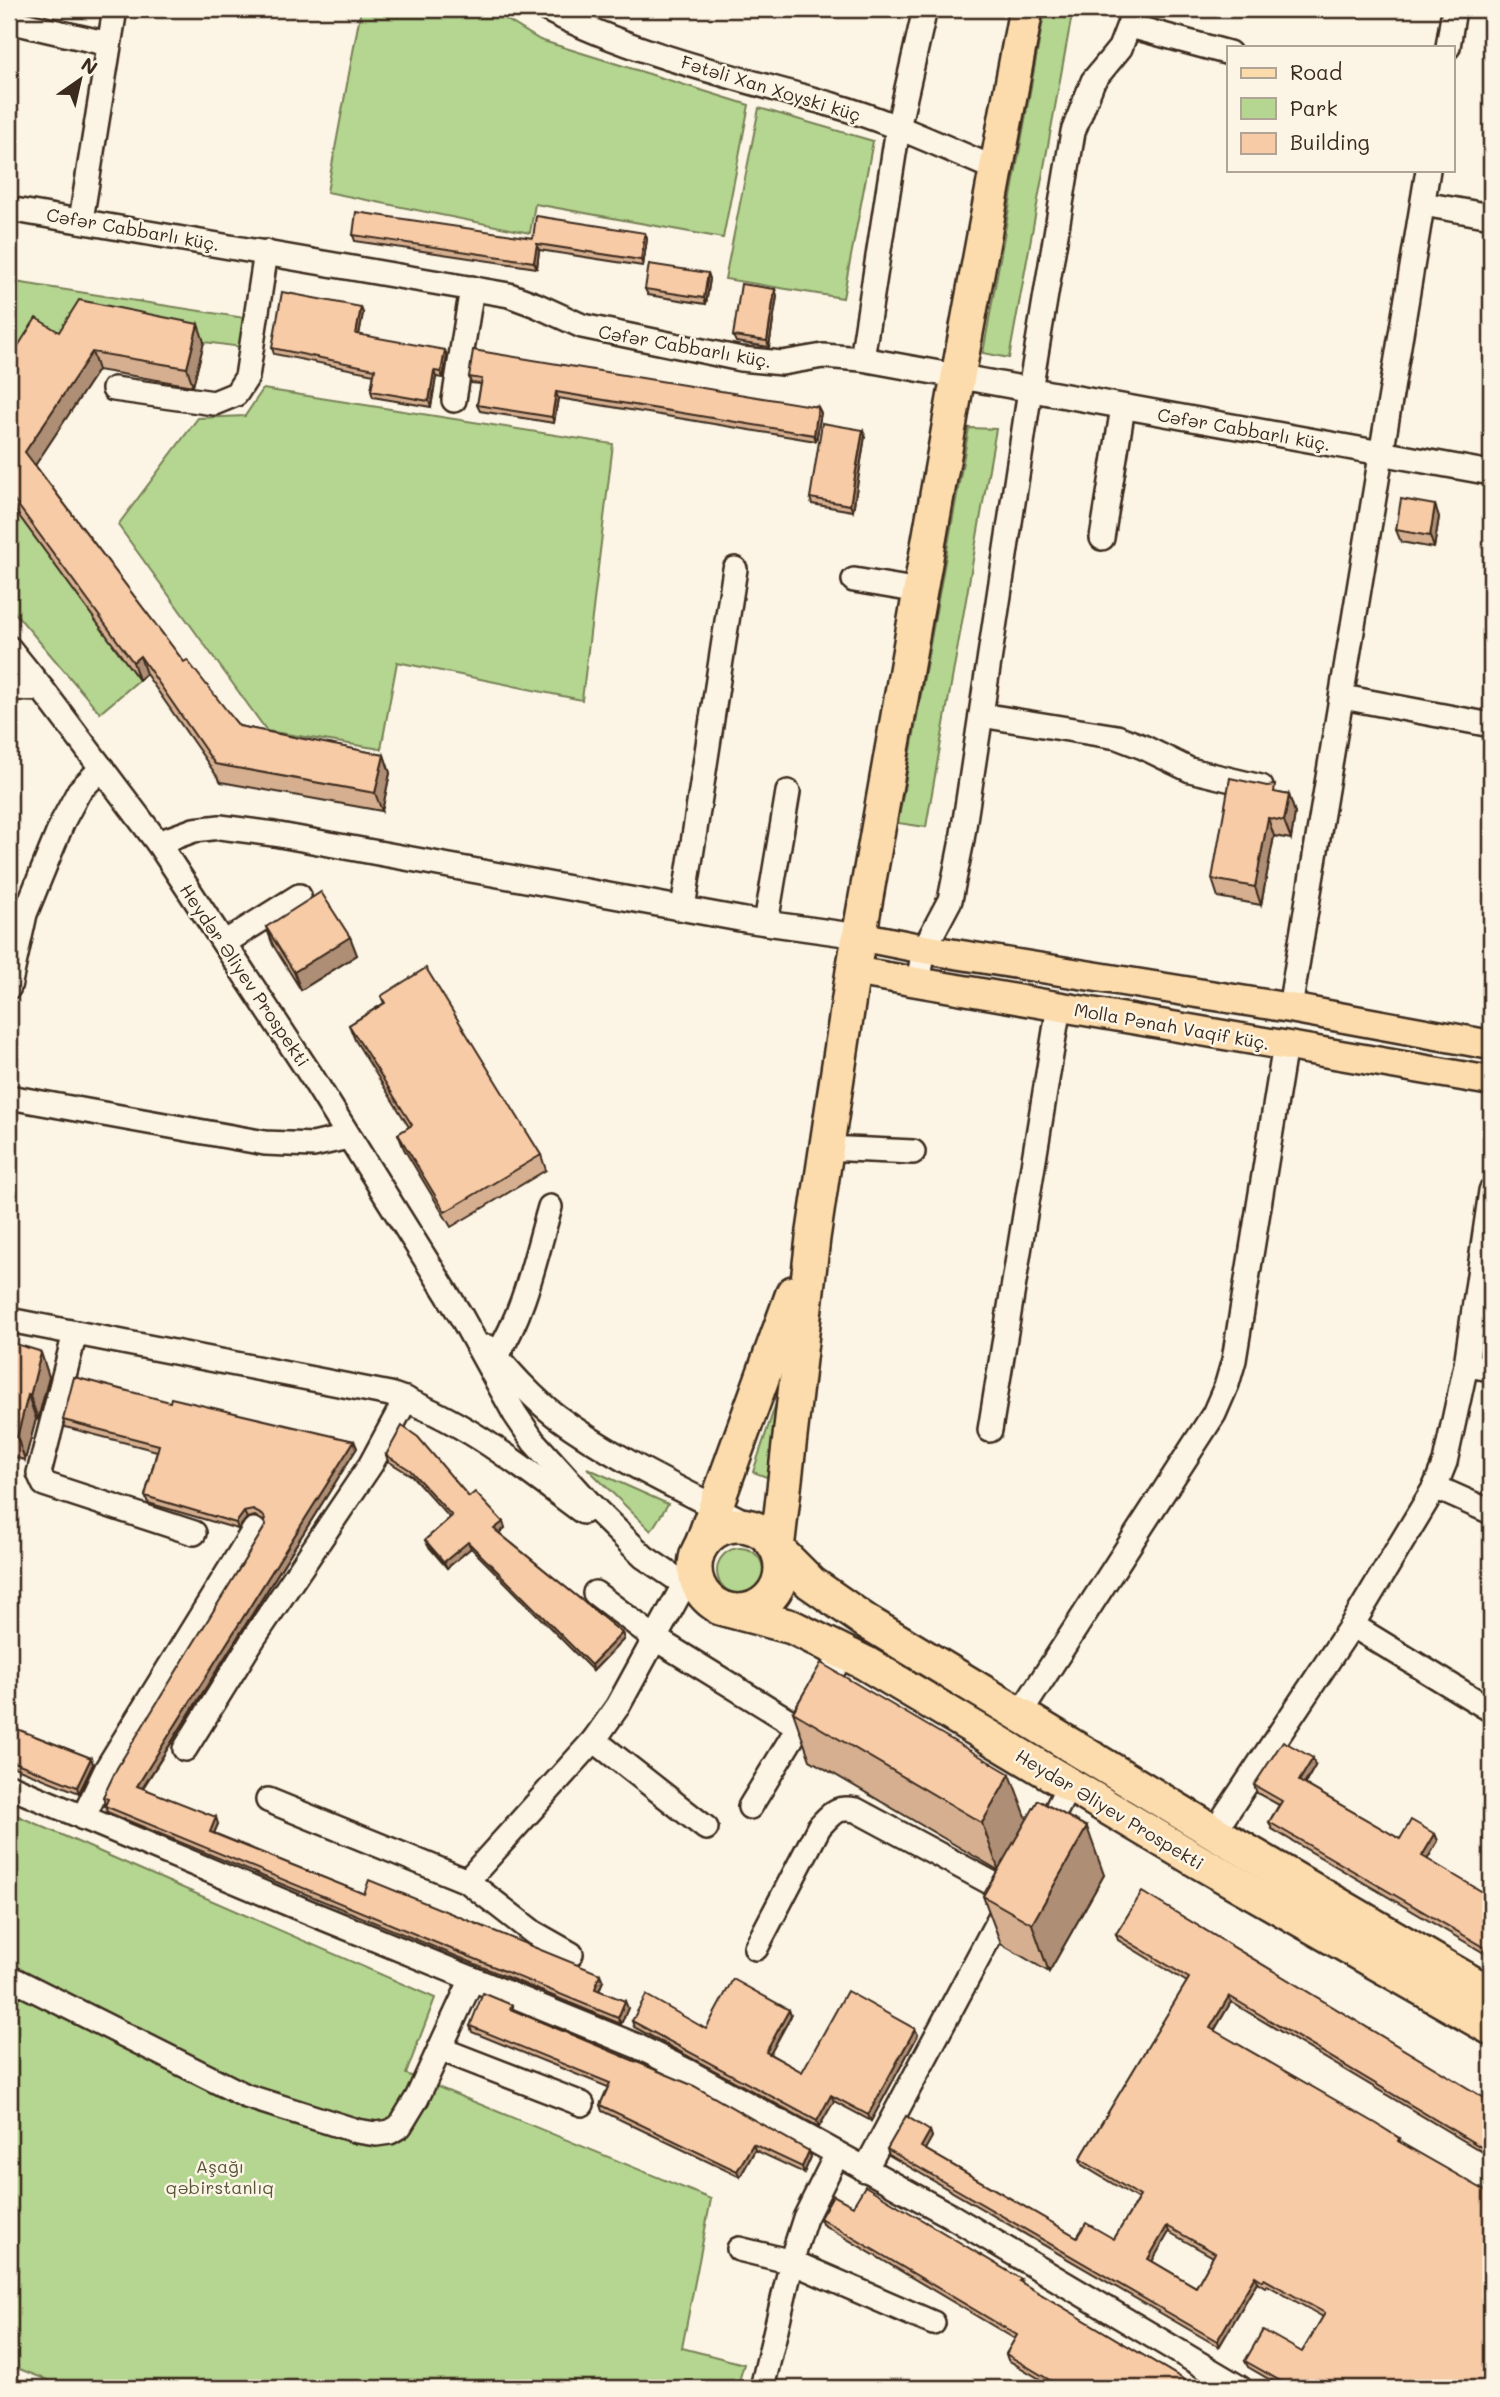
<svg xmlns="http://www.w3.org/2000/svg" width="1500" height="2397" font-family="Mali,sans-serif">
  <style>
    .green { fill: #b4d690; stroke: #788057; stroke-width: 2 }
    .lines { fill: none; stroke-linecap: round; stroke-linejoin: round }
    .minor-casing { stroke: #3b2a1e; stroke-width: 28 }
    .major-casing { stroke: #3b2a1e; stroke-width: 33 }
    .highway-casing { stroke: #3b2a1e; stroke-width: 38 }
    .minor { stroke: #fcf5e5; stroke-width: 23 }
    .major { stroke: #fcdcac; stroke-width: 28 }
    .highway { stroke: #fcdcac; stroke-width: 33 }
    .wall { fill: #d5af90; stroke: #3b2a1e; stroke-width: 2; fill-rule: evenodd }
    .shaded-wall { fill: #ae8e75; stroke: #3b2a1e; stroke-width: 2 }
    .building { fill: #f8cba7; stroke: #3b2a1e; stroke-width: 2; fill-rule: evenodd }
    .labels { text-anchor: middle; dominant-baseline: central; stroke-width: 5; stroke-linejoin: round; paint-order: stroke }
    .street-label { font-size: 18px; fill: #3b2a1e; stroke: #fcf5e5 }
    .park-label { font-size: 18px; fill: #59553a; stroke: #fcf5e5 }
  </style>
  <rect width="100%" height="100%" fill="#fcf5e5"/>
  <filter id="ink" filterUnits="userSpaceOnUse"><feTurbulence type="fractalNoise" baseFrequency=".0143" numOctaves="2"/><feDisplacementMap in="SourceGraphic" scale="14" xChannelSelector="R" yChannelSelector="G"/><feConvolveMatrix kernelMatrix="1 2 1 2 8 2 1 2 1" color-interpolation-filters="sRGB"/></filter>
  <g filter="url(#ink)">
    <g class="green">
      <polygon points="361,9 489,9 540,40 749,105 723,238 535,204 530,233 327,192"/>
      <polygon points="1045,9 1073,9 1009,358 983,353"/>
      <polygon points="759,108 873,141 843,298 725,279"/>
      <polygon points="9,281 245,318 241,347 204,342 9,388"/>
      <polygon points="263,389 613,444 582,700 397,662 381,749 267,731 118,525 198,418 245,416"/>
      <polygon points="969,428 996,429 926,827 898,823"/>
      <polygon points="9,502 139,680 100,713 9,606"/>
      <polygon points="788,1367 778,1481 753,1472"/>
      <polygon points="587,1468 668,1504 651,1531"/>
      <circle cx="740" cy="1571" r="23"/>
      <polygon points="9,1812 435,1998 406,2074 711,2199 682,2348 744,2364 737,2388 68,2388 9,2365"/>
    </g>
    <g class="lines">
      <defs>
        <g id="minor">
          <path d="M 546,9 C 636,55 736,77 833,105 C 889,121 943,147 996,169"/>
          <polyline points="9,21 109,44"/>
          <polyline points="1130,26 1229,53"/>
          <polyline points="1448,47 1454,9"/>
          <polyline points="1423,204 1491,216"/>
          <polyline points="9,209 509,295 536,305 582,326 741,359 782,363 823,356 862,359 1491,473"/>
          <polyline points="81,220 115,9"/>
          <polyline points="862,359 898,128 925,9"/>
          <polyline points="114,389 214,403 236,394 247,377 266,252"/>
          <polyline points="454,400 472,288"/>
          <polyline points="1102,538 1123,407"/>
          <polyline points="854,580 920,591"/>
          <polyline points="9,648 42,689 158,843 312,1077 461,1316 515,1414 534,1442 591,1505 644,1557 708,1600"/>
          <polyline points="9,688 42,689"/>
          <polyline points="1343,697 1491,725"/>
          <polyline points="981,715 1117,737 1143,747 1190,770 1261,787"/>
          <polyline points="158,843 194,830 220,827 274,834 745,920 859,936"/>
          <polyline points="683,908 735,569"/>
          <polyline points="766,923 788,792"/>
          <polyline points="224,943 299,896"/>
          <polyline points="918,983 924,949 950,900 962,840 1030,390 1073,132 1093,81 1120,48 1135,9"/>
          <polyline points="9,987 25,914 63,821 79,791 102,768"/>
          <polyline points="1290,1008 1428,170"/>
          <polyline points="9,1097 265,1143 313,1145 348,1137"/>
          <polyline points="826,1148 913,1152"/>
          <path d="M 9,1320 L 390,1394 C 463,1419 522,1467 583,1512"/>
          <polyline points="75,1333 39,1473 44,1484 194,1533"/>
          <path d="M 488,1347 C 509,1371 531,1397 556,1416 C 617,1461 689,1493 756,1528"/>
          <path d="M 496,1357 C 525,1311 535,1258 550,1207"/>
          <polyline points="1466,1365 1491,1369"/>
          <polyline points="990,1430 1059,1006"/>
          <polyline points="1435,1487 1491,1512"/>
          <polyline points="595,1593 656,1639 799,1727"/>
          <polyline points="1352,1625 1491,1710"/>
          <polyline points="1020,1714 1214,1414 1227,1384 1234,1360 1285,1045"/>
          <polyline points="594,1740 706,1828"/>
          <polyline points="185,1749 255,1636 371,1464 406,1399"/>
          <polyline points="9,1786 306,1911 637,2046 689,2072 951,2216 1240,2388"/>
          <polyline points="268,1800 467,1881 594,1740 618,1706 684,1585 696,1558"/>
          <polyline points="750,1807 844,1652"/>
          <polyline points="83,1818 107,1768 254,1530"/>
          <polyline points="1214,1832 1352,1625 1435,1487 1445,1462 1466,1365 1491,1191"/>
          <polyline points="1042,1838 1069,1785"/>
          <polyline points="467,1881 534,1933 571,1954"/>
          <path d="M 756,1948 L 819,1827 C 832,1813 836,1806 856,1810 L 1012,1894"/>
          <polyline points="9,1977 246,2096 357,2131 376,2134 390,2132 400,2126 417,2098 472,1979"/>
          <polyline points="440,2049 582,2104"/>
          <polyline points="865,2170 1008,1902"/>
          <polyline points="739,2249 792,2262 933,2323"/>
          <polyline points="762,2388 795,2249 805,2218 837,2154"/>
        </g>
        <g id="major">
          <polyline points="859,936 924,949 1290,1008 1491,1045"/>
          <polyline points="853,971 1491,1081"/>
        </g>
        <g id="highway">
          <polyline points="1026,9 958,376 853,971 813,1238 777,1549 811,1583 867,1622 1214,1832 1491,1994"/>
          <circle cx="738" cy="1568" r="43"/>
          <polyline points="702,1544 793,1293"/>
          <polyline points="720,1608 792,1627 865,1663 1196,1860 1491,2028"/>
        </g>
      </defs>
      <use href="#minor" class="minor-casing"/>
      <use href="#major" class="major-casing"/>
      <use href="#highway" class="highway-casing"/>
      <use href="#minor" class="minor"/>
      <use href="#major" class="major"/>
      <use href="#highway" class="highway"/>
    </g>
    <g class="wall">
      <polygon points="645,233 647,239 643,266 539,250 537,268 355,241 353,235 533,238"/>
      <polygon points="708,273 710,279 706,304 648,295 645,289"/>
      <polygon points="775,289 777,296 769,347 736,342 733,336"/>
      <polygon points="363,313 359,335 447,356 443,378 436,377 431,407 373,397 371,391 374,374 274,354 272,348"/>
      <polygon points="59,332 204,342 193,386 98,370 35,465 184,662 239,726 384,755 390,773 382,811 221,782 146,674 139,680 9,502 9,360"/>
      <polygon points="469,377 818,407 821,413 816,441 558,398 554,423 480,411 477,405 481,384 471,383"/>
      <polygon points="863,430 865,436 853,511 812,504 810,498"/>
      <polygon points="1435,505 1439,517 1434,548 1401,542 1396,530"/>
      <polygon points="1278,793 1289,795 1295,813 1291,839 1274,836 1261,905 1218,897 1212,879"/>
      <polygon points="266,927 350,937 357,955 301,990 273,945"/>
      <polygon points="381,996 541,1155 546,1170 451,1227 404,1149 398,1134 409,1127 355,1040 349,1025 384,1003"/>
      <polygon points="9,1342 41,1353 49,1377 38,1419 36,1419 25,1460 9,1456"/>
      <polygon points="170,1402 354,1441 357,1448 143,1788 218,1824 214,1833 364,1894 603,1981 599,1990 628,2008 621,2024 107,1812 103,1797 266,1525 265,1522 255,1516 247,1518 238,1529 148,1503 145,1496 157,1451 65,1427 63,1420"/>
      <polygon points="386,1455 469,1497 503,1522 505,1528 499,1533 622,1633 624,1639 593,1671 471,1548 447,1568 428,1546 425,1540 450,1518 412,1476 388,1461"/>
      <polygon points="793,1712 1027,1819 1104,1875 1049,1972 1001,1944 983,1896 998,1870 810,1760"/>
      <polygon points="9,1726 91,1758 93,1764 79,1793 9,1765"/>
      <polygon points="1315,1766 1305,1784 1400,1839 1435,1834 1438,1841 1427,1860 1491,1897 1491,1957 1272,1829 1269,1822 1279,1805 1257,1793 1254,1785"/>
      <path d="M 1116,1934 L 1491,2102 L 1491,2157 L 1231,2002 L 1214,2031 L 1399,2138 L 1491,2388 L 1284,2388 L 1248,2367 L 1245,2361 L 1302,2352 L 1323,2317 L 1267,2285 L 1265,2287 L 1257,2282 L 1219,2347 L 889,2155 L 887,2149 L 930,2131 L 932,2137 L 925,2149 L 1077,2237 L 1114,2239 L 1138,2199 L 1082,2165 L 1080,2159 L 1187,1982 L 1118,1940 ZM 1169,2232 L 1213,2257 L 1196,2287 L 1152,2261 Z"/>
      <polygon points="512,2005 514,2011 809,2151 811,2157 804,2173 755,2150 740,2177 602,2111 600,2105 608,2087 472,2032 470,2026"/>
      <polygon points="789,2010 791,2016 770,2054 802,2072 915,2029 918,2035 871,2121 834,2101 819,2127 634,2027 632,2021 706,2029"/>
      <polygon points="853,2206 1021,2279 1023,2284 1198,2388 1055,2388 1008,2360 1006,2354 1015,2339 822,2224 820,2218"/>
    </g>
    <g class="shaded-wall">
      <polygon points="645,233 647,239 643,266 641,260"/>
      <polygon points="537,244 539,250 537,268 534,262"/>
      <polygon points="708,273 710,279 706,304 704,298"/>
      <polygon points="775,289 777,296 769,347 767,341"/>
      <polygon points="361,307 363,313 358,340 356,334"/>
      <polygon points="198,324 204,342 193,386 187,368"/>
      <polygon points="445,350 447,356 443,378 441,372"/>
      <polygon points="92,352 98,370 32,470 25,452"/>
      <polygon points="434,371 436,377 431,407 429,401"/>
      <polygon points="556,392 558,398 554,423 552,417"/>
      <polygon points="818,407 821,413 816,441 814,435"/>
      <polygon points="863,430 865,436 853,511 850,505"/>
      <polygon points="1435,505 1439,517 1434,548 1430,536"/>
      <polygon points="140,656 146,674 139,680 133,662"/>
      <polygon points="384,755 390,773 382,811 375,793"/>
      <polygon points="1289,795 1295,813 1291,839 1284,821"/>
      <polygon points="1268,818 1274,836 1261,905 1255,887"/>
      <polygon points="350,937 357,955 301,990 294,972"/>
      <polygon points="41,1353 49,1377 38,1419 30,1396"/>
      <polygon points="28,1395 36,1419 25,1460 17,1437"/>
      <polygon points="354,1441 357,1448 140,1792 137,1786"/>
      <polygon points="244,1512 247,1518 238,1529 236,1523"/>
      <polygon points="503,1522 505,1528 497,1535 494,1529"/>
      <polygon points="468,1542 471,1548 447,1568 444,1562"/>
      <polygon points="622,1633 624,1639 593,1671 591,1665"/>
      <polygon points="91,1758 93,1764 79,1793 77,1787"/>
      <polygon points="1313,1758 1315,1766 1302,1788 1299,1781"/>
      <polygon points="1010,1774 1028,1822 999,1871 982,1823"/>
      <polygon points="216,1817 218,1824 212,1838 210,1832"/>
      <polygon points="1087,1827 1104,1875 1049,1972 1032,1924"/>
      <polygon points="1435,1834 1438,1841 1424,1864 1422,1856"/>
      <polygon points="600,1974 603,1981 597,1995 595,1989"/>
      <polygon points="1229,1996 1231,2002 1212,2034 1210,2028"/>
      <polygon points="625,2001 628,2008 621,2024 618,2018"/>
      <polygon points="789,2010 791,2016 768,2058 766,2052"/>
      <polygon points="915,2029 918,2035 871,2121 868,2115"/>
      <polygon points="831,2095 834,2101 819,2127 817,2121"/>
      <polygon points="930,2131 932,2137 923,2153 921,2147"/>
      <polygon points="753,2144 755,2150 740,2177 737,2171"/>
      <polygon points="809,2151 811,2157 804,2173 802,2167"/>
      <polygon points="1167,2226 1169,2232 1150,2265 1148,2259"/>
      <polygon points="1255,2276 1257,2282 1219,2347 1217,2341"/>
    </g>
    <g class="building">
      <polygon points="356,212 533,238 536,216 645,233 641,260 537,244 534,262 353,235"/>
      <polygon points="649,264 708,273 704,298 645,289"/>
      <polygon points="741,284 775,289 767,341 733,336"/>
      <polygon points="282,292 361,307 356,334 445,350 441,372 434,371 429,401 371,391 375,369 272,348"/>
      <polygon points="79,300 198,324 187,368 92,352 25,452 184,662 187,660 239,726 384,755 375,793 215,764 140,656 133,662 9,493 9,360 36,318 59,332"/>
      <polygon points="473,350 818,407 814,435 556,392 552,417 477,405 482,379 469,377"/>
      <polygon points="822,423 863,430 850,505 810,498"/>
      <polygon points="1401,499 1435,505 1430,536 1396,530"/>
      <polygon points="1230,778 1267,786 1275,785 1274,792 1289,795 1284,821 1268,818 1255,887 1212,879"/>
      <polygon points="321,892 350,937 294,972 266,927"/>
      <polygon points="426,968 541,1155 445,1212 398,1134 412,1125 349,1025 385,1003 381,996"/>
      <polygon points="9,1342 39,1351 41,1353 30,1396 28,1395 17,1437 9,1435"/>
      <polygon points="74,1377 170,1402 171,1398 354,1441 137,1786 216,1817 210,1832 364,1894 369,1880 600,1974 595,1989 625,2001 618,2018 105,1806 108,1799 103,1797 117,1768 266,1525 264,1516 253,1510 244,1512 236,1523 145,1496 159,1445 63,1420"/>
      <polygon points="402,1426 418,1437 469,1497 475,1492 503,1522 494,1529 622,1633 591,1665 468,1542 444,1562 425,1540 452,1516 410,1470 386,1455"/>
      <polygon points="821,1663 1010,1774 982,1823 793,1712"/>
      <polygon points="9,1726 91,1758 77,1787 9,1760"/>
      <polygon points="1283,1741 1313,1758 1299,1781 1400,1839 1411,1820 1435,1834 1422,1856 1491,1897 1491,1951 1269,1822 1282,1801 1254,1785"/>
      <polygon points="1038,1800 1087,1827 1032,1924 983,1896"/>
      <path d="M 1142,1892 L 1491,2102 L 1491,2153 L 1229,1996 L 1210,2028 L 1377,2124 L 1399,2138 L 1398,2141 L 1491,2194 L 1491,2388 L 1293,2388 L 1245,2361 L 1263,2330 L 1302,2352 L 1325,2313 L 1264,2279 L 1263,2281 L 1255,2276 L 1217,2341 L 887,2149 L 906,2116 L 930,2131 L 921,2147 L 1077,2237 L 1086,2223 L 1114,2239 L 1140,2196 L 1080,2159 L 1189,1978 L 1116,1934 ZM 1167,2226 L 1215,2253 L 1196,2287 L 1148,2259 Z"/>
      <polygon points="733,1979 789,2010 766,2052 802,2072 847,1991 915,2029 868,2115 831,2095 817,2121 632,2021 646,1995 706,2029"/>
      <polygon points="483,1993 512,2005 510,2009 694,2086 809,2151 802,2167 753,2144 737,2171 600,2105 610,2083 470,2026"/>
      <polygon points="865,2186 1021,2279 1019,2281 1198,2388 1063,2388 1006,2354 1017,2335 820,2218 833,2195 853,2206"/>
    </g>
  </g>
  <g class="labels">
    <g class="street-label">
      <text transform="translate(771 88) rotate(17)">Fətəli Xan Xoyski küç</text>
      <text transform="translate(133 229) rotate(10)">Cəfər Cabbarlı küç.</text>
      <text transform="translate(685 346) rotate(10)">Cəfər Cabbarlı küç.</text>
      <text transform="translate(1244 429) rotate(10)">Cəfər Cabbarlı küç.</text>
      <text transform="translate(245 975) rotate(56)">Heydər Əliyev Prospekti</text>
      <text transform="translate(1172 1026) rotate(10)">Molla Pənah Vaqif küç.</text>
      <text transform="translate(1110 1809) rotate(31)">Heydər Əliyev Prospekti</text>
    </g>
    <g class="park-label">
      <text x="220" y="2166">Aşağı<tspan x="220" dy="21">qəbirstanlıq</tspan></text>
    </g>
  </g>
  <rect width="1500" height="2397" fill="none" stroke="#fcf5e5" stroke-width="35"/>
  <rect x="18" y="18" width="1465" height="2362" fill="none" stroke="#3b2a1e" stroke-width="2.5" filter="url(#ink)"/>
  <rect x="1227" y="46" width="228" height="126" fill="#fcf5e5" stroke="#afa495" stroke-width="2"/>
  <rect x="1241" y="68" width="35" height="10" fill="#fcdcac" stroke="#afa495" stroke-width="2"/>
  <text x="1290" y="80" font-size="21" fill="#3b2a1e">Road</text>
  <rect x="1241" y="98" width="35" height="21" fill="#b4d690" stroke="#afa495" stroke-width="2"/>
  <text x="1290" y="116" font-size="21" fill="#3b2a1e">Park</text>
  <rect x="1241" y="133" width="35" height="21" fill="#f8cba7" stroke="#afa495" stroke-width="2"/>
  <text x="1290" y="150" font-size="21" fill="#3b2a1e">Building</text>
  <g transform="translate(80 80) rotate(34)" stroke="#fcf5e5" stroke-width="5" paint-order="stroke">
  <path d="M0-5L12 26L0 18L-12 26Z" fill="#3b2a1e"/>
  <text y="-10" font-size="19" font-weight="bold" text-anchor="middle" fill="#3b2a1e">N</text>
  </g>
</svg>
